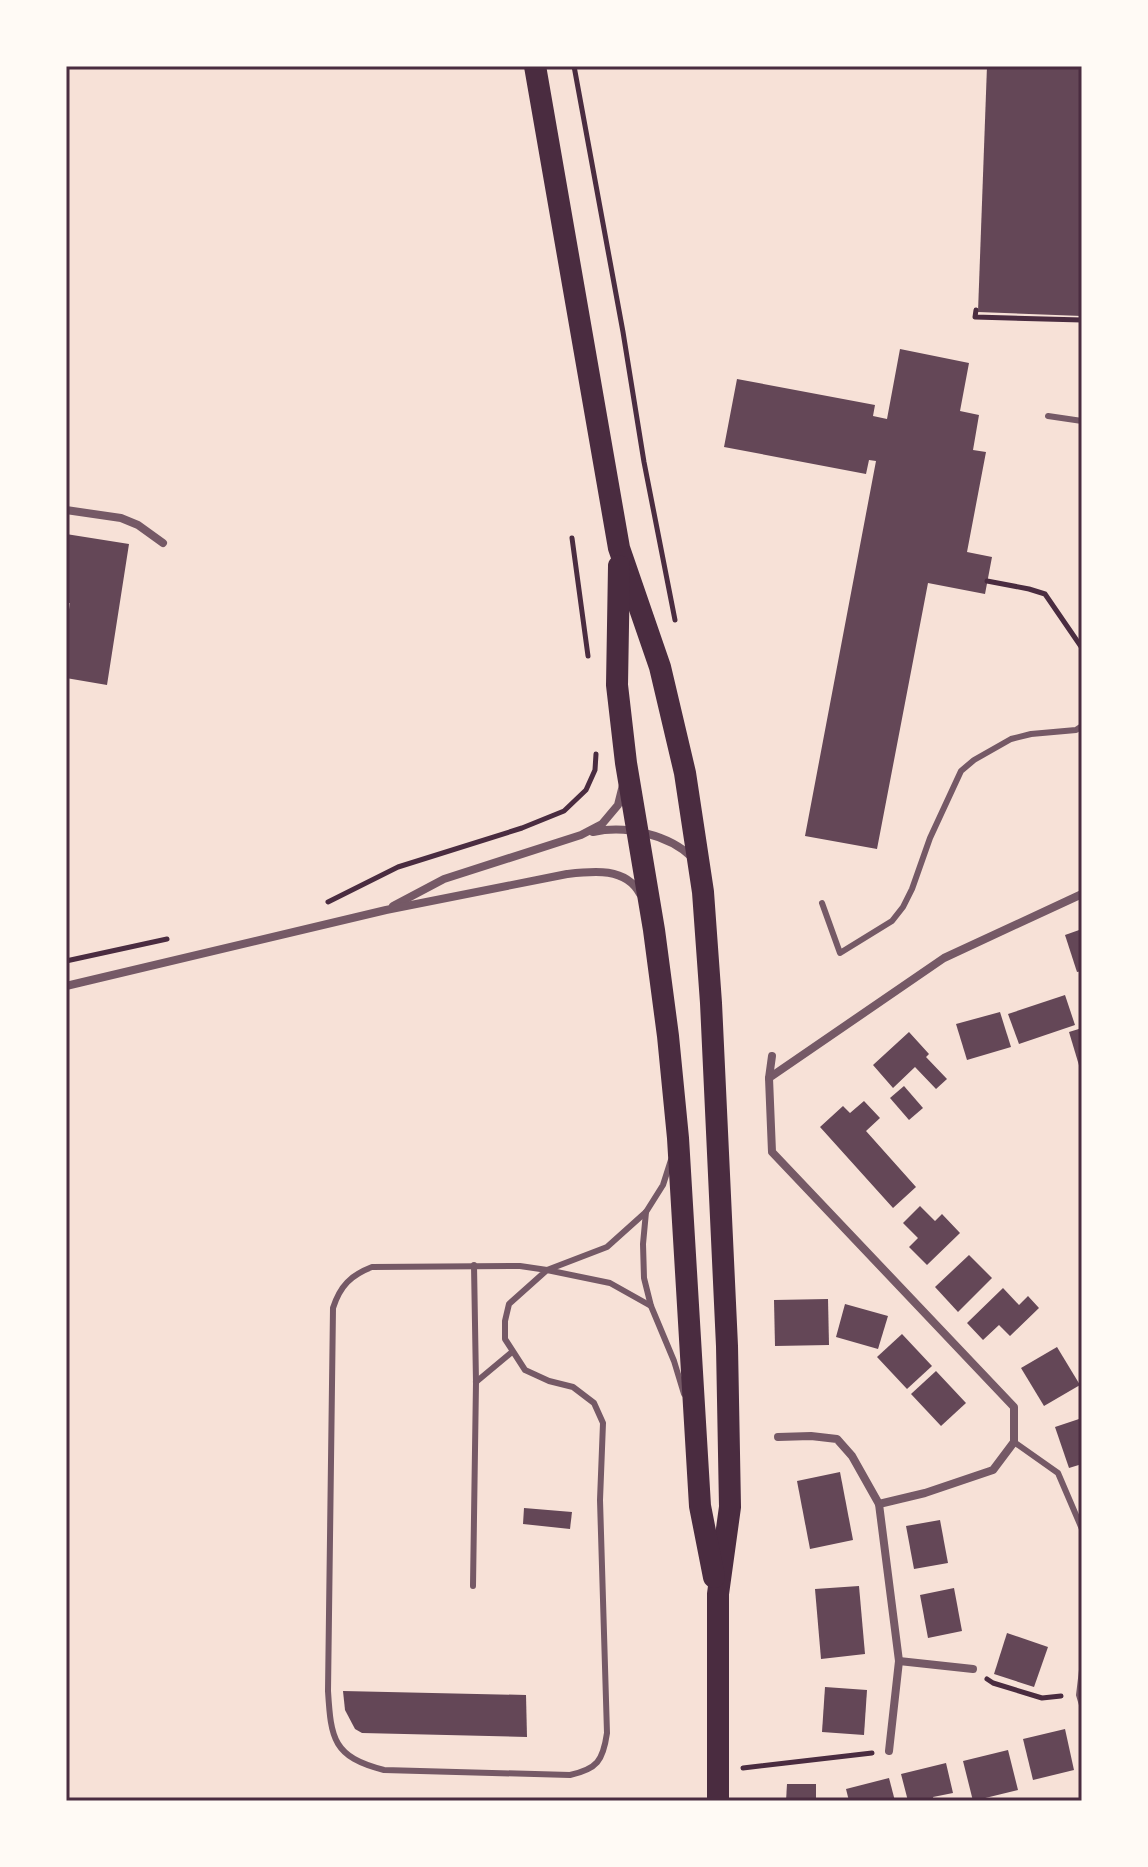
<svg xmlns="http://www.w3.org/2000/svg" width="1148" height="1867" font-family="Montserrat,sans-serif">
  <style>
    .building { fill: #644757 }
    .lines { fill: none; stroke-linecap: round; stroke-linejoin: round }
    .path { stroke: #4a2c40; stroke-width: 5 }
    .service { stroke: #755966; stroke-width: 6 }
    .minor { stroke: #755966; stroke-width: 8 }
    .trunk { stroke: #4a2c40; stroke-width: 22 }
    .neatline { fill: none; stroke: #4a2c40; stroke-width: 3 }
  </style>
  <rect width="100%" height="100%" fill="#f7e1d7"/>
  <g class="building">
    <polygon points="987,66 1082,66 1082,316 978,312"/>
    <polygon points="900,349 969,363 960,411 979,415 973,450 986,452 967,552 992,557 985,594 928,583 877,849 805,836 876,461 869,460 866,474 724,447 737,379 875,405 873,416 887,419"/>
    <polygon points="66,534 129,544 107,685 66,678 66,630 70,603 66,603"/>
    <polygon points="1082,929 1082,971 1077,972 1065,935"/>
    <polygon points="1065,995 1075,1025 1019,1044 1008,1014"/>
    <polygon points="1000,1012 1011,1047 967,1060 956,1024"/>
    <polygon points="1082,1028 1082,1072 1081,1072 1069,1032"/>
    <polygon points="909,1032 929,1054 926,1057 947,1079 936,1089 915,1067 893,1088 873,1065"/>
    <polygon points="904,1086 923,1108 909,1120 890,1098"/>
    <polygon points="864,1101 880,1118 866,1131 916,1187 893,1208 820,1127 843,1106 850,1113"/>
    <polygon points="920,1206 935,1221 942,1214 960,1233 927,1265 909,1247 918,1238 903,1223"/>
    <polygon points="969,1255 992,1278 958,1312 935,1287"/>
    <polygon points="1003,1288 1019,1305 1028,1296 1039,1308 1010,1336 999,1325 983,1340 967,1323"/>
    <polygon points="828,1299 829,1345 775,1346 774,1300"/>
    <polygon points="845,1304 888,1316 878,1349 836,1337"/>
    <polygon points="902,1334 932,1366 907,1389 877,1357"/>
    <polygon points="1057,1347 1080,1385 1044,1406 1021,1368"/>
    <polygon points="936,1371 966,1403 941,1426 911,1394"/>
    <polygon points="1082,1418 1082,1464 1069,1468 1055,1427"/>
    <polygon points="840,1472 853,1540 810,1549 797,1481"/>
    <polygon points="524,1508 572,1512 570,1529 523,1524"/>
    <polygon points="940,1520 948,1563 914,1569 906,1526"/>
    <polygon points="859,1586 865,1654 821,1659 815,1589"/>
    <polygon points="954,1588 962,1631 928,1638 920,1595"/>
    <polygon points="1007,1633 1048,1647 1034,1687 994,1674"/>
    <polygon points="825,1687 867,1690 864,1735 822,1732"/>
    <polygon points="343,1691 526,1695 527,1737 362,1733 355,1729 345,1710"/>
    <polygon points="1065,1729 1074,1770 1033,1780 1023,1739"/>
    <polygon points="1008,1750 1018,1790 973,1801 963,1761"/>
    <polygon points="946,1763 953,1793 933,1797 934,1801 908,1801 901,1774"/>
    <polygon points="889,1778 895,1801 849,1801 846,1789"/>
    <polygon points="787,1784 816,1784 816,1801 786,1801"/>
  </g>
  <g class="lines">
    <g class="path">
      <polyline points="574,66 623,332 644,462 675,620"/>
      <polyline points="976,310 975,317 1082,320"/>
      <polyline points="572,538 588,656"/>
      <polyline points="987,581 1029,589 1045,594 1082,648"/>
      <polyline points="328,902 398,867 522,828 564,811 586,790 595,770 596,754"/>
      <polyline points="66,961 167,939"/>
      <polyline points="987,1679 993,1683 1042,1698 1061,1696"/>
      <polyline points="743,1768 872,1753"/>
    </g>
    <g class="service">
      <polyline points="1048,416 1082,421"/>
      <polyline points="822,903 840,953 892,921 903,907 912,889 930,838 961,771 974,760 1011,739 1031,734 1076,730 1082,726"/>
      <polyline points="646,1212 643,1244 644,1278 651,1306 674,1361 684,1394"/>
      <path d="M 651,1306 L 610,1283 L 547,1270 L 520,1266 L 372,1267 C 351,1275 340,1286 333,1308 L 328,1691 C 331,1739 333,1757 384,1770 L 570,1775 C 597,1769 603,1761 607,1733 L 600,1500 L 603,1423 L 594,1403 L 573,1387 L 549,1381 L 525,1370 L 505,1339 L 505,1321 L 509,1304 L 547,1270 L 607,1247 L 646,1212 L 663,1185 L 671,1160"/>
      <polyline points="476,1382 512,1352"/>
      <polyline points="1014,1442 1058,1473 1082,1529"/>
      <polyline points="473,1586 476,1382 474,1265"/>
      <polyline points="1082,1670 1079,1695 1082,1705"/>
    </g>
    <g class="minor">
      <polyline points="66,510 121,518 138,525 163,543"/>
      <path d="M 593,832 C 626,825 668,834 693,858"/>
      <polyline points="393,906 444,879 581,835 602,824 618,805 623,785"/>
      <path d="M 66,986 L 386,910 L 567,874 C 593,871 626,867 640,894"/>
      <polyline points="769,1078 772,1056"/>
      <polyline points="778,1437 811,1436 837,1439 852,1456 879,1504"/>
      <polyline points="899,1661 973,1669"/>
      <polyline points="889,1751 899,1661 879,1504 925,1493 993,1470 1014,1442 1014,1407 772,1152 769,1078 944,958 1082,894"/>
    </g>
    <g class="trunk">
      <polyline points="535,66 619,548 660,667 685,773 703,892 711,1003 727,1346 730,1507 718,1594 718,1801"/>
      <polyline points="619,566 617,685 626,763 654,930 668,1036 678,1138 700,1506 714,1577"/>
    </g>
  </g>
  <rect width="1148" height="1867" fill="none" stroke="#fffaf5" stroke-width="136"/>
  <rect x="68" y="68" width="1012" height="1731" class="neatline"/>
</svg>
